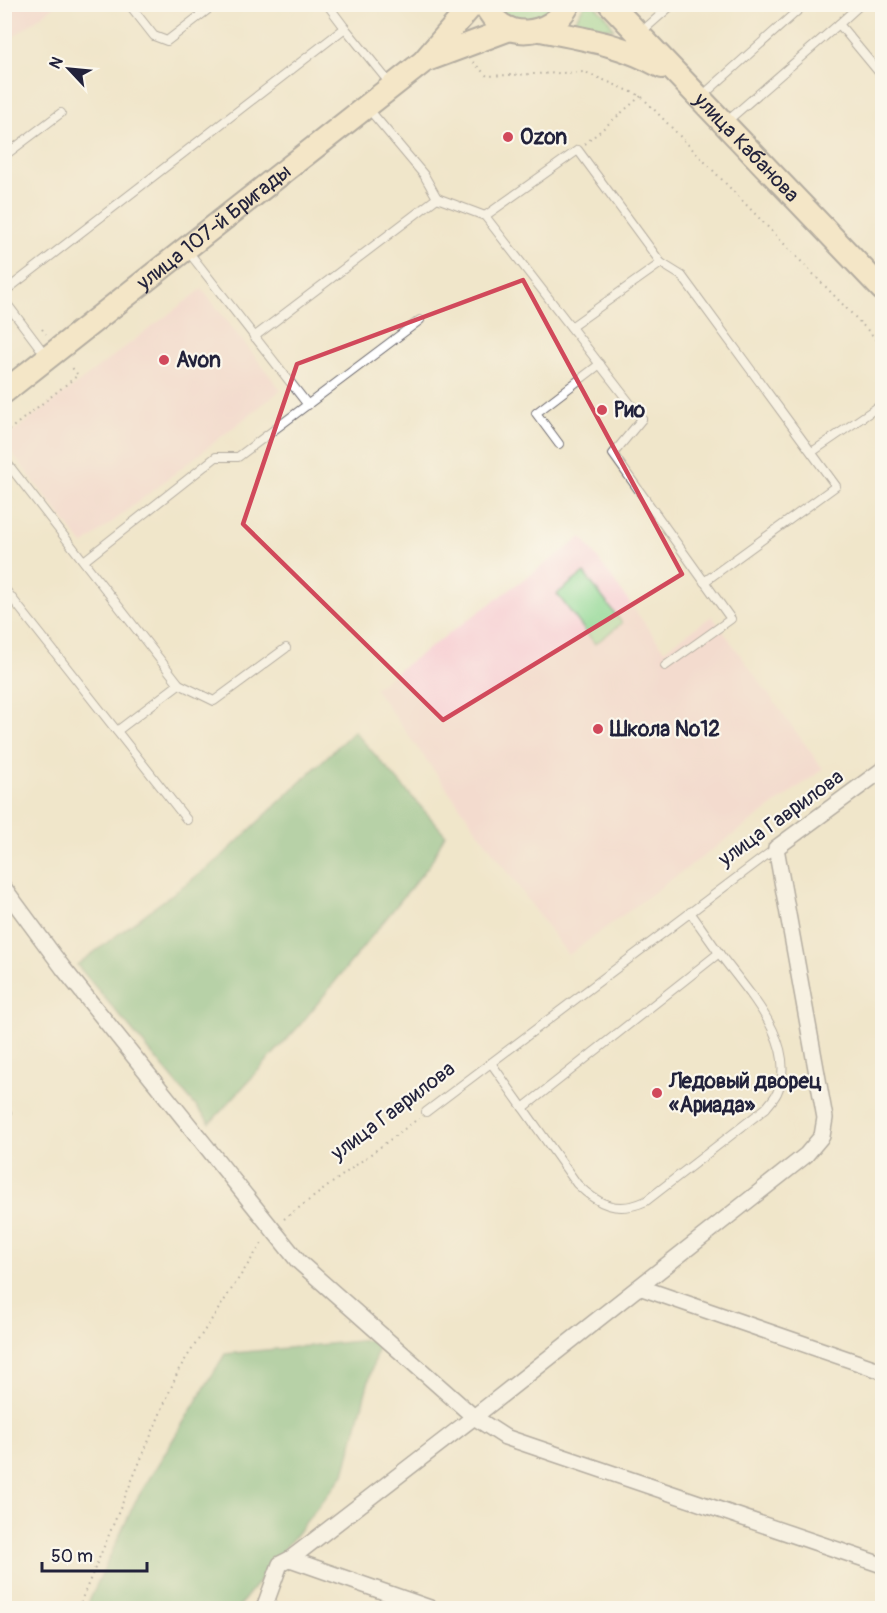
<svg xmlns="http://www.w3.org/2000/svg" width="887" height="1613" font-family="Pangolin,sans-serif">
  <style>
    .built { fill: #f7cfd3 }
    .green { fill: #8ed793; stroke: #587c67; stroke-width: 1.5 }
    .forest { fill: #72b87d; stroke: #4a6d5c; stroke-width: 1.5 }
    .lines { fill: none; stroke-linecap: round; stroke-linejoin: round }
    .service-casing { stroke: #6a676d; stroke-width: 10 }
    .minor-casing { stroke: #6a676d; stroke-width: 18 }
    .secondary-casing { stroke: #6a676d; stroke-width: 26 }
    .path { stroke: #6a676d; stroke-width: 2; stroke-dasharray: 1.5 4.5; stroke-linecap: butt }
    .service { stroke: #fff; stroke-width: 8 }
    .minor { stroke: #fff; stroke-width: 15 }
    .secondary { stroke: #f9e7c3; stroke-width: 22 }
    .marked { fill: none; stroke: #d1495b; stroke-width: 4.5; stroke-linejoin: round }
    .poi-dot { fill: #d1495b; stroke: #fbf7ec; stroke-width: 2 }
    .labels { text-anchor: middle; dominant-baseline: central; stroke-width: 4.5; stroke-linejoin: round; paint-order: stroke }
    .poi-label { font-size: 21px; font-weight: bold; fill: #22223b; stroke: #fbf7ec; text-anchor: start }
    .street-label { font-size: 21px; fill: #22223b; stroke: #fbf7ec }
  </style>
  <rect width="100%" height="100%" fill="#fbf7ec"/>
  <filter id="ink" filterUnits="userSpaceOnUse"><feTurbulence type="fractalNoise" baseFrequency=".0167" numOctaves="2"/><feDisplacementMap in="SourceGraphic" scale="12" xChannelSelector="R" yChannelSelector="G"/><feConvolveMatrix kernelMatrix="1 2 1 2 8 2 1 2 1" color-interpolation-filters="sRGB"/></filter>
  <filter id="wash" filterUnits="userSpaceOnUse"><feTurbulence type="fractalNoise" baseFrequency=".008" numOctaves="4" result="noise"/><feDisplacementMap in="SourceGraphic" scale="24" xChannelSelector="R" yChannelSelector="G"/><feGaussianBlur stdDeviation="1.35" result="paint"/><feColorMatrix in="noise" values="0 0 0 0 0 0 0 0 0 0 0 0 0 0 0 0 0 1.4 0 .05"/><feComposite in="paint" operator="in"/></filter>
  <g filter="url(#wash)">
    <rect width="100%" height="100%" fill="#f0e6cb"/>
    <g class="built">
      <polygon points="5,4 56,4 56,5 5,43"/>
      <polygon points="202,289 281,390 83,545 5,444 5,438"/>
      <polygon points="582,537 664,650 712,616 823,769 568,955 374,688"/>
    </g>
    <g class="green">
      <polygon points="495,5 559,5 535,22 511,19"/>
      <polygon points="584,5 594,5 606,16 614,29 571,24 578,16"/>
      <polygon points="584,573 622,623 595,644 557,594"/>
    </g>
    <g class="forest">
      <polygon points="354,731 445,834 430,864 300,1025 210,1123 77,965 218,860"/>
      <polygon points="380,1339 344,1474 240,1605 242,1608 86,1608 135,1502 225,1354"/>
    </g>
  </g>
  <g filter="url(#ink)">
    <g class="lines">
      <defs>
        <g id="service">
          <polyline points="133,4 132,8 154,36 167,41 215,4"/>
          <polyline points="327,4 345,28"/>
          <polyline points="839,24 861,4"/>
          <polyline points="640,33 673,4"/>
          <polyline points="701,97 805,4"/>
          <polyline points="725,123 839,24 882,76"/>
          <polyline points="4,156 61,113"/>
          <polyline points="437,198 485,216 642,419 613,454 731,619 665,666"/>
          <polyline points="485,216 578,150 661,263 571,327"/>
          <polyline points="187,250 308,405"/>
          <polyline points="661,263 682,276 836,486 704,582"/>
          <polyline points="4,292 345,28 392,86"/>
          <polyline points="4,300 47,357"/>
          <polyline points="254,337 437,198 424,175 367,107"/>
          <polyline points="559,444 536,413 600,364"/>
          <polyline points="812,452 882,404"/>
          <polyline points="4,459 179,684 117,731"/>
          <polyline points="84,561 216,457 238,457 420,320"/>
          <polyline points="4,588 187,820"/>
          <polyline points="179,684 214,701 286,648"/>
          <polyline points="491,1063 523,1108 719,953 690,912"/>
          <path d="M 523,1108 L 577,1184 C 598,1205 618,1214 646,1201 L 766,1108 C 769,1104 774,1099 777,1093 C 800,1044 746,990 719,953"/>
          <polyline points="4,1111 7,1114"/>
          <polyline points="426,1112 776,848"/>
        </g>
        <g id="minor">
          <polyline points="4,888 63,968 298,1261 474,1417 806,1155 822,1136 825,1118 776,848 882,770"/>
          <polyline points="639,1287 882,1371"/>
          <polyline points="290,1559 430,1608"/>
          <polyline points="264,1608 280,1564 290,1559 474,1417 505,1437 882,1565"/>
        </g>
        <g id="secondary">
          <path d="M 485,4 C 501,43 551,38 569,4"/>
          <path id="s1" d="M 610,4 L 882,289"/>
          <path d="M 540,30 C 585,39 621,44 662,67"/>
          <polyline points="427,60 510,29"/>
          <path id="s2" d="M 4,392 L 423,62 L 473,4"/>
        </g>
      </defs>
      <use href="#service" class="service-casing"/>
      <use href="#minor" class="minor-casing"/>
      <use href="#secondary" class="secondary-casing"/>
      <g class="path">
        <polyline points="473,62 487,76 585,72 641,96 882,345"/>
        <polyline points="585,144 641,96"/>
        <polyline points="42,329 46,334"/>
        <polyline points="4,434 78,375 70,365"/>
        <polyline points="284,1219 419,1118"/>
        <polyline points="78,1608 179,1369 264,1240"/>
      </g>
      <use href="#service" class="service"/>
      <use href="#minor" class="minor"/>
      <use href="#secondary" class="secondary"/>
    </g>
  </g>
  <path d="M0 0H887V1613H0ZM 523,280 L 682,574 L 443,720 L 243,524 L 297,364 Z" fill="#f0e6cb" fill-opacity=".55" fill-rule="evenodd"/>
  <path class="marked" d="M 523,280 L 682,574 L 443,720 L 243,524 L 297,364 Z"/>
  <g class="poi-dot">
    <circle cx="508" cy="137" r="6"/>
    <circle cx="164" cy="360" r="6"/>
    <circle cx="602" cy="410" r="6"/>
    <circle cx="598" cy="729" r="6"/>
    <circle cx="657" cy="1093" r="6"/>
  </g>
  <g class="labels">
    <g class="poi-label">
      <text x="520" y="137">Ozon</text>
      <text x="176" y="360">Avon</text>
      <text x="614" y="410">Рио</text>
      <text x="610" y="729">Школа №12</text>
      <text x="669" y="1081">Ледовый дворец<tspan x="669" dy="24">«Ариада»</tspan></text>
    </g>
    <g class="street-label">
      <text stroke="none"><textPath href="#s1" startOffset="198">улица Кабанова</textPath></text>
      <text stroke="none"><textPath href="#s2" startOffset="267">улица 107-й Бригады</textPath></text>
      <text transform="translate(781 818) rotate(-36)">улица Гаврилова</text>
      <text transform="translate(393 1111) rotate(-37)">улица Гаврилова</text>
    </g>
  </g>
  <rect width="887" height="1613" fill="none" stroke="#fbf7ec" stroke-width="24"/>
  <g transform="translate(69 69) rotate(296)" stroke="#fbf7ec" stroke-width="4.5" paint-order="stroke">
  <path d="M0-4.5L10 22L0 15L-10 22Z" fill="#22223b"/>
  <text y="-9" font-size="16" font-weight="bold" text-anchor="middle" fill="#22223b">N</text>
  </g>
  <path d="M42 1562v9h105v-9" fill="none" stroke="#22223b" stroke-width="3"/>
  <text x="51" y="1562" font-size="18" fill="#22223b" stroke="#fbf7ec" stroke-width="4.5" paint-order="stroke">50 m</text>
</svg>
